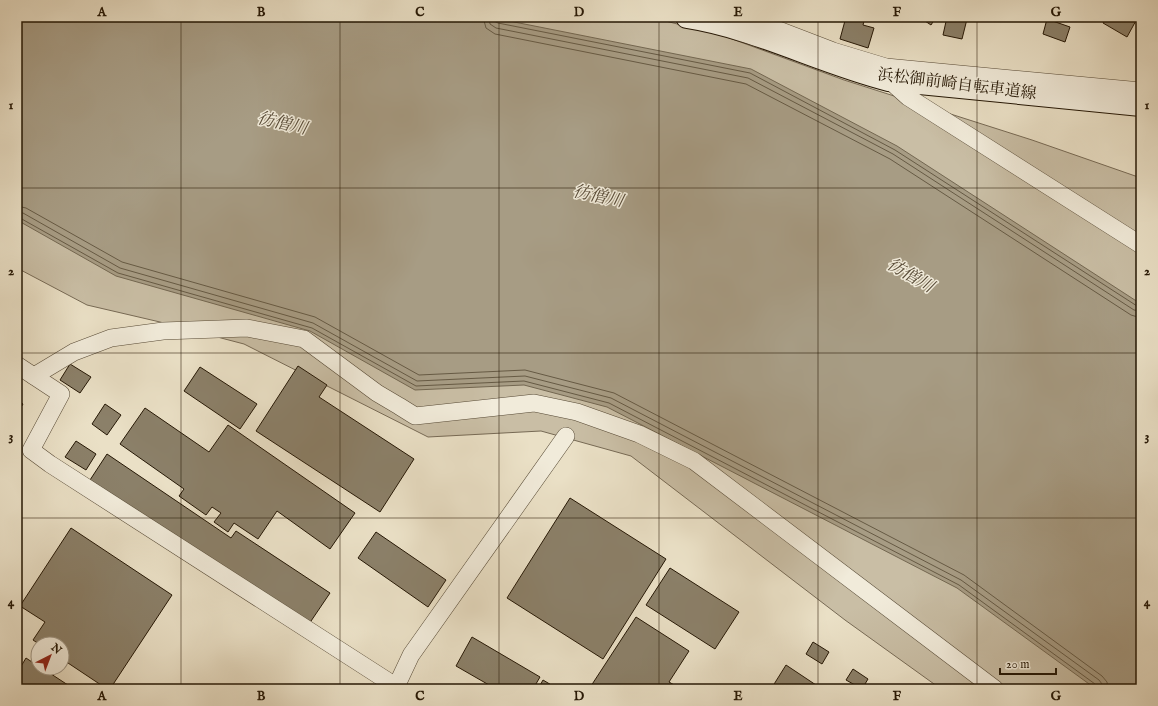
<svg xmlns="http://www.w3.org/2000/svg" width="1158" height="706" font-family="'IM FELL English','Noto Serif JP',serif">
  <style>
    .green { fill: #c9bea5; stroke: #776a55 }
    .water { fill: #a79c84; stroke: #736751 }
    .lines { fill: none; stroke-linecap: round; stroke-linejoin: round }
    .shore { stroke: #665a44; stroke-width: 1 }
    .building { fill: #8b8069; stroke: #251705 }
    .street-casing { stroke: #564935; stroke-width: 18 }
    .secondary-casing { stroke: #251705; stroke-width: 24 }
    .street { stroke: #f1ebda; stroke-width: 17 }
    .secondary { stroke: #f1ebda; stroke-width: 22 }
    .grid { fill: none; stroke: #251705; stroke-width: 1; stroke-opacity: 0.55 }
    .labels { text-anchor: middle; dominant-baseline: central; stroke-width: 3; stroke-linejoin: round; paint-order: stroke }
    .street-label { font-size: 16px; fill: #251705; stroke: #f1ebda }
    .water-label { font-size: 17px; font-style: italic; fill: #594c38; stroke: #f1ebda }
    .neatline { fill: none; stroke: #251705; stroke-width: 1.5 }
    .grid-label { font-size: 13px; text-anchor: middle; font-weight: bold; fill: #251705 }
  </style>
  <rect width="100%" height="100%" fill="#eae0c6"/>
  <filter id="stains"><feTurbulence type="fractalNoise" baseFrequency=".005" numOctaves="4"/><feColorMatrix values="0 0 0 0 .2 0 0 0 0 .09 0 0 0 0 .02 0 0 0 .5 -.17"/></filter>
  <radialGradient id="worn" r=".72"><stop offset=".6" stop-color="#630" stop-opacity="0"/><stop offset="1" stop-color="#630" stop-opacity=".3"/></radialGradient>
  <g class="green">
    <polygon points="488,17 650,17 724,36 844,80 1032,140 1141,178 1141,306"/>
    <polygon points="17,217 547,380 721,454 963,584 1099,689 941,689 845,620 631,456 541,431 428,437 244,344 160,322 87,305 17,268"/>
  </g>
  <polygon class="water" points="17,17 489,17 751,69 897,146 1141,304 1141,689 1096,689 957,588 607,407 524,385 415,390 310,331 116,276 17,220"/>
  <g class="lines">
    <g class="shore">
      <polyline points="483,17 486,28 495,34 746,84 890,159 1131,315 1141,318"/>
      <polyline points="489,17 490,24 496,28 748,78 893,154 1134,310 1141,311"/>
      <polyline points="494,17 494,21 498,23 750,73 895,150 1137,306 1141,306"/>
      <polyline points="17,206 26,208 122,262 315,317 419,375 525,370 614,393 964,575 1102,676 1107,682 1108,689"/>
      <polyline points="17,212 23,213 120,268 313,323 417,381 525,376 611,398 961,580 1099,680 1102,684 1102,689"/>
      <polyline points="17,217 20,218 118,273 312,328 416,386 524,381 609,403 959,585 1095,684 1097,689"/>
    </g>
  </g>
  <g class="building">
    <polygon points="846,17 865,17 863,25 874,28 868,48 840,39"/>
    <polygon points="919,17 936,17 931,25"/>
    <polygon points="947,17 960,17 967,19 962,39 943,35"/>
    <polygon points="1106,17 1138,17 1127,37 1103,23"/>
    <polygon points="1047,19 1070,27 1065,42 1043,34"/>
    <polygon points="70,364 91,377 80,393 60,380"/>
    <polygon points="298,366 327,385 319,397 414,459 380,512 256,431"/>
    <polygon points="200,367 257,404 240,429 184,391"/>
    <polygon points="17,400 23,404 17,414"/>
    <polygon points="105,404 121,415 107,435 92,424"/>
    <polygon points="145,408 209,452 228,425 355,513 330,549 277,511 258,539 234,523 228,532 214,522 221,513 212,507 206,515 179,496 184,489 120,444"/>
    <polygon points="76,441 96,454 86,470 65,457"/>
    <polygon points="107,454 231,538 236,531 330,593 309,624 90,480"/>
    <polygon points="570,498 666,559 603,659 507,598"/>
    <polygon points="71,528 172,595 110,689 107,689 62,659 62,644 39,644 33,640 45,622 20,606"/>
    <polygon points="376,532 446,580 428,607 358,558"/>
    <polygon points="670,568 739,612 715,649 646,605"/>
    <polygon points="636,617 689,651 669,682 681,689 589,689"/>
    <polygon points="472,637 540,677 533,689 496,689 456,666"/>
    <polygon points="813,642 829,652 822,664 806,654"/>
    <polygon points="26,658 38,666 38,668 42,668 74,689 17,689 17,673"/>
    <polygon points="786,665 822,689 771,689"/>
    <polygon points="853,669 868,679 862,689 846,680"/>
    <polygon points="543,680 558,689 538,689"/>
  </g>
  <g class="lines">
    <defs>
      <g id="street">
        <polyline points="745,17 833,51 886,67 1141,91"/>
        <polyline points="888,77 889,80 908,97 1141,245"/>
        <polyline points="17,365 61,394 31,450 50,464 400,689"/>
        <polyline points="34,376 74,352 111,338 163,331 247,328 304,339 377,393 399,406 415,416 534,403 577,412 639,434 694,461 995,689"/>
        <polyline points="395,689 411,655 566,436"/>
      </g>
      <path id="secondary" d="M 687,17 C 757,28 821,63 889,80 L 1141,105"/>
    </defs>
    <use href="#street" class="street-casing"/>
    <use href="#secondary" class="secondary-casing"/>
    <use href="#street" class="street"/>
    <use href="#secondary" class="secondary"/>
  </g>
  <path class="grid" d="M 181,17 L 181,689M 340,17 L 340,689M 499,17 L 499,689M 659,17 L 659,689M 818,17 L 818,689M 977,17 L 977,689M 17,188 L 1141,188M 17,353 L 1141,353M 17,518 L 1141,518"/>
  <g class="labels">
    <g class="street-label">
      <text transform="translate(957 85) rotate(7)">浜松御前崎自転車道線</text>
    </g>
    <g class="water-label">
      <text transform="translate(282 124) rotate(13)">彷僧川</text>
      <text transform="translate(598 197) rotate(12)">彷僧川</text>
      <text transform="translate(910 276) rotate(30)">彷僧川</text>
    </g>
  </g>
  <rect width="1158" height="706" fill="none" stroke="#eae0c6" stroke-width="44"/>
  <g transform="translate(50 656) rotate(42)"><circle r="19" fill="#f1ebda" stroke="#9f9685"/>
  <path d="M0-3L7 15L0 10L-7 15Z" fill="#8f2418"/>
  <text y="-6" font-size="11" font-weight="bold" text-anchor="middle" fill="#251705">N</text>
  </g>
  <path d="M1000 668v6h56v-6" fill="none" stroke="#251705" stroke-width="2"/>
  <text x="1006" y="668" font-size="12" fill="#251705" stroke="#f1ebda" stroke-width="3" paint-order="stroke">20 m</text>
  <rect x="22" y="22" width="1114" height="662" class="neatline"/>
  <g class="grid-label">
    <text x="102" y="16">A</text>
    <text x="261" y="16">B</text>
    <text x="420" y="16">C</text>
    <text x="579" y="16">D</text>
    <text x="738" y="16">E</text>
    <text x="897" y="16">F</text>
    <text x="1056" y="16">G</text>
    <text x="11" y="109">1</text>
    <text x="1147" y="109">1</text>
    <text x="11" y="275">2</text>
    <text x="1147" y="275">2</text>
    <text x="11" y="440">3</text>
    <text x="1147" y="440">3</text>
    <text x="11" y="606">4</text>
    <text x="1147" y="606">4</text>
    <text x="102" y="700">A</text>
    <text x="261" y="700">B</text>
    <text x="420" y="700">C</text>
    <text x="579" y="700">D</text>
    <text x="738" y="700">E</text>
    <text x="897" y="700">F</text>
    <text x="1056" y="700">G</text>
  </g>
  <rect width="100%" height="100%" filter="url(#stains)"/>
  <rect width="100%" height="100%" fill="url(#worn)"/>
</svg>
